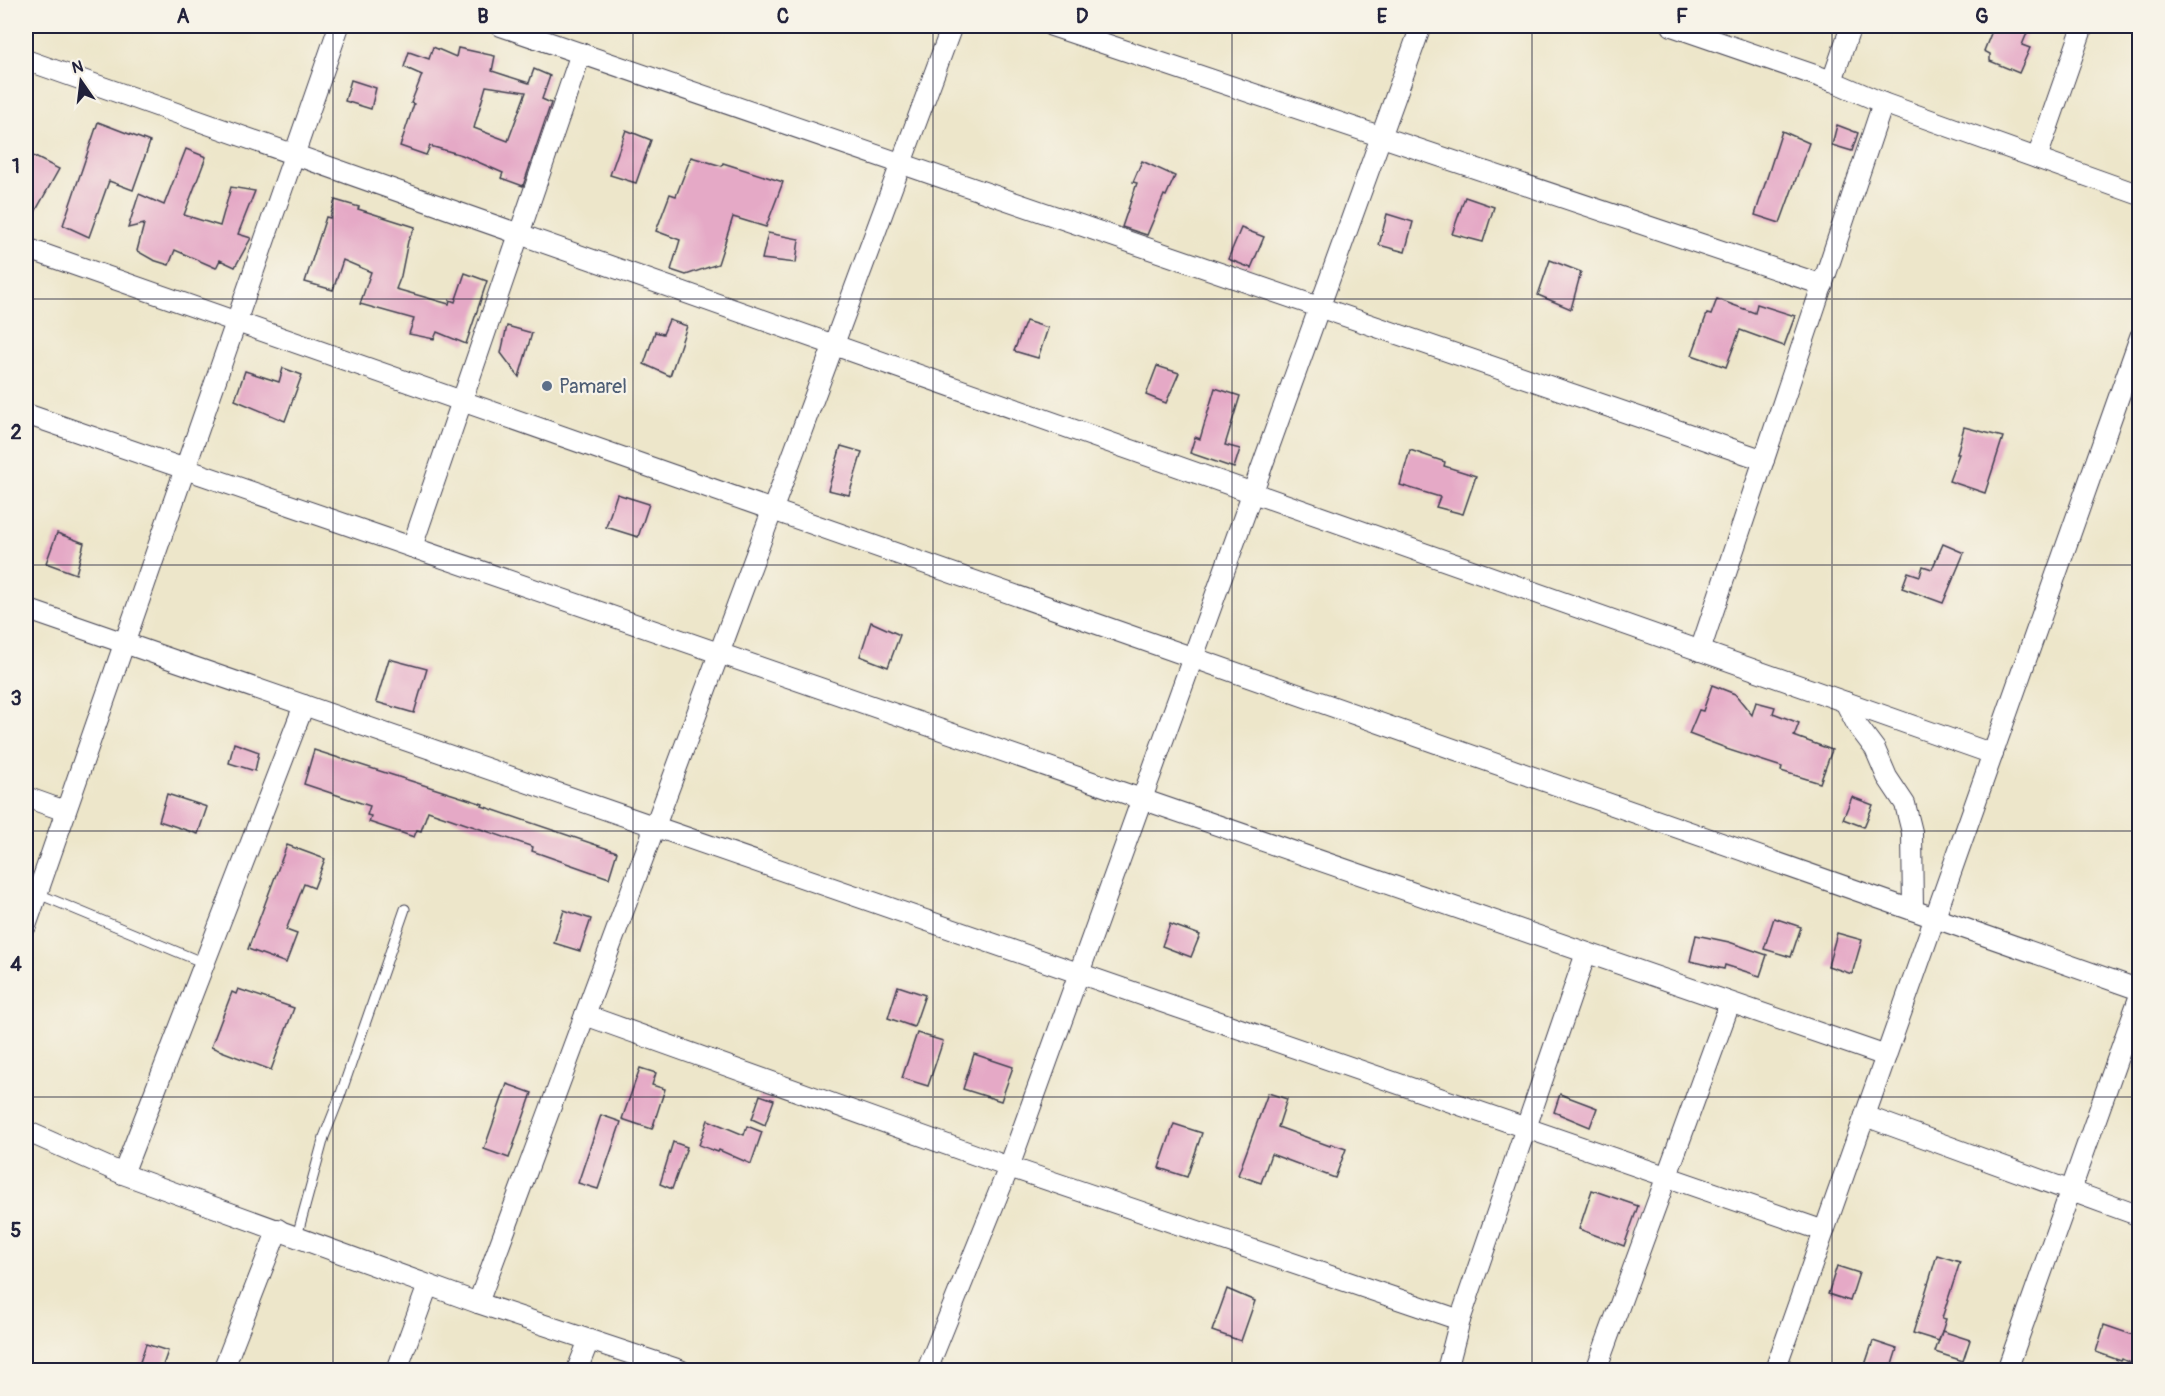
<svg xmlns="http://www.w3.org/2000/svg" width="2165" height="1396" font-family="Pangolin,sans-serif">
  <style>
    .building { fill: #e5a9c6; fill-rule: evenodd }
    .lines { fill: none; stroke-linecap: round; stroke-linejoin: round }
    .lane-casing { stroke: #403f50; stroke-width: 11 }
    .street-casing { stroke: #403f50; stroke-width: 22 }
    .lane { stroke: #fff; stroke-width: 9 }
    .street { stroke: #fff; stroke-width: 20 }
    .grid { fill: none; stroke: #22223b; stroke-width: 1.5; stroke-opacity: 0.55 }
    .service-dot { fill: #5c6f8a; stroke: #f7f3e8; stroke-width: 2 }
    .labels { text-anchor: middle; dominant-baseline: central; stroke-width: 4.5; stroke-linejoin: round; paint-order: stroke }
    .service-label { font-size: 20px; fill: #4e5e75; stroke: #f7f3e8; text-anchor: start }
    .neatline { fill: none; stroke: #22223b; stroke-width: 2 }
    .grid-label { font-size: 20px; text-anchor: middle; font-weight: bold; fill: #22223b }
  </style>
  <rect width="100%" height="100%" fill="#f7f3e8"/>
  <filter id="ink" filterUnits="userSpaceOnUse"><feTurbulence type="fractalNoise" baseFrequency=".0167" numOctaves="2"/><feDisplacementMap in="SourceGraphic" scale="12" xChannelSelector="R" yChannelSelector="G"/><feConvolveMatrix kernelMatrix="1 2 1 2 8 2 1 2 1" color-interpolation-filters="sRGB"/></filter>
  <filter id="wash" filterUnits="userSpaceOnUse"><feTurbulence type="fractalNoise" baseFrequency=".008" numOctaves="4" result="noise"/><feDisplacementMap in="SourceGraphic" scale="24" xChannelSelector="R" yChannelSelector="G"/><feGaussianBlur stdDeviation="1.35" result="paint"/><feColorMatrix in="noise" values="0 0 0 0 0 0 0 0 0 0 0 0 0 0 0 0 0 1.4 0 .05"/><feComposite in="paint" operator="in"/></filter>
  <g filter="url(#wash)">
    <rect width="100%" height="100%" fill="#ede6ca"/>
    <g id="blocks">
      <g class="building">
        <polygon points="1994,26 2030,26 2022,45 2030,48 2019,73 1990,61 1990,54 1984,51"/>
        <path d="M 433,47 L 456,57 L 458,48 L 495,56 L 492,71 L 529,83 L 534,69 L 550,76 L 542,99 L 551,103 L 523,186 L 501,178 L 503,173 L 462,155 L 430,146 L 426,155 L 400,146 L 414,104 L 411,103 L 422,75 L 404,67 L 409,52 L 429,59 ZM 486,86 L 526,92 L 508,141 L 474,128 Z"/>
        <polygon points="351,80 376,88 371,109 345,101"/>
        <polygon points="98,122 150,142 133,190 109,181 89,237 63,225"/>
        <polygon points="1837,125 1858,133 1852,151 1832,145"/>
        <polygon points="626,130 651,140 636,183 610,175"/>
        <polygon points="1782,131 1809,143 1780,223 1755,215"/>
        <polygon points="186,149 206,157 184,215 220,226 231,187 255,191 238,234 251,238 235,267 220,260 216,268 175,250 169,265 153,260 137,251 144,224 128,228 139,194 164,205"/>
        <polygon points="31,155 59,169 26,228 26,169"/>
        <polygon points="691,157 722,166 723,163 783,182 766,227 733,217 718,264 686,275 671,270 680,240 656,231 670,194 676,196"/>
        <polygon points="1142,161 1175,176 1166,196 1164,195 1147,235 1122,227 1137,183 1133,182"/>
        <polygon points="1465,197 1494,207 1483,242 1452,234"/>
        <polygon points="335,200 359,207 358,209 415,227 408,241 401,276 396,289 449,304 450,300 455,302 465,273 487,281 466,344 437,332 434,339 409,334 414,319 360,304 371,272 343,260 333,290 305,282 326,217 330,218"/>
        <polygon points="1387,214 1413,222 1405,252 1379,245"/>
        <polygon points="1241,228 1264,237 1251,268 1228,259"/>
        <polygon points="768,233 799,239 796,263 762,259"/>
        <polygon points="1550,260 1581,272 1571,309 1538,295"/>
        <polygon points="1717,299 1755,313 1757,304 1795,316 1784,346 1740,330 1726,367 1692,355 1707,314 1711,315"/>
        <polygon points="669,320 687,326 670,376 644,364 655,332 663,334"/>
        <polygon points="1026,321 1048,328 1038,358 1014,351"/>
        <polygon points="507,326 532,333 519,377 501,353"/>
        <polygon points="1157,366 1179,373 1166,403 1146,395"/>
        <polygon points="283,368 302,375 285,421 235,400 245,371 279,382"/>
        <polygon points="1215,388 1240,396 1225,445 1240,449 1234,468 1190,453 1195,437 1200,439"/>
        <polygon points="1964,427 2003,437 1985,493 1949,481 1959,454 1957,454"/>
        <polygon points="841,446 862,452 849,495 828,490"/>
        <polygon points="1410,450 1445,462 1444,466 1476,476 1463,514 1436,507 1440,497 1400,485"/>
        <polygon points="617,494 649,504 638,537 606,527"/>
        <polygon points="57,533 84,543 76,574 46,563"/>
        <polygon points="1943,544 1964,553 1943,603 1902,588 1908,572 1920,576 1923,566 1932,569"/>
        <polygon points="871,622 900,635 888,667 860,656"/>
        <polygon points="389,659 427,669 414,713 376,702"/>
        <polygon points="1712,685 1735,694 1752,715 1756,702 1775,707 1773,713 1799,723 1794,736 1832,750 1820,783 1781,771 1782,767 1726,749 1726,748 1689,734 1699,710 1703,711"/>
        <polygon points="234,743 259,752 255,771 229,763"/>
        <polygon points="314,750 483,804 482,806 617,852 609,878 532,851 533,847 428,811 421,831 417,830 414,837 369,822 371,816 367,815 370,806 304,784"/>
        <polygon points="167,794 207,807 198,834 159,821"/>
        <polygon points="1852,797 1873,805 1864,827 1843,819"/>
        <polygon points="287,845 325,859 314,888 304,884 286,930 297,934 286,963 248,949"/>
        <polygon points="564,910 591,919 580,951 554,943"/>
        <polygon points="1774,918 1801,927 1791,957 1764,949"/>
        <polygon points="1170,924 1200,935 1191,957 1162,946"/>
        <polygon points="1837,933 1862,940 1852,974 1828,966"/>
        <polygon points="1696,935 1729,942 1767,955 1760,976 1725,965 1724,969 1690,961"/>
        <polygon points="898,986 925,995 914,1027 888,1018"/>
        <polygon points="238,989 294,1008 271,1070 211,1047 232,992 236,994"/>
        <polygon points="917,1033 943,1041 928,1086 902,1078"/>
        <polygon points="974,1054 1013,1067 1001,1101 963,1089"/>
        <polygon points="640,1068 656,1073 652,1085 665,1089 652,1129 622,1119"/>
        <polygon points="507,1084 532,1093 509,1158 484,1149"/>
        <polygon points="1268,1093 1287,1099 1278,1127 1330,1146 1331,1144 1346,1149 1335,1178 1271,1154 1261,1183 1238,1175"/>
        <polygon points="1560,1094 1597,1108 1590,1127 1554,1112"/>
        <polygon points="760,1095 774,1100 765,1125 752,1119"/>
        <polygon points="601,1115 621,1122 598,1189 578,1183"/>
        <polygon points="708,1120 744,1135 747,1126 762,1132 751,1164 719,1150 718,1152 699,1145"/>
        <polygon points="1174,1124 1202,1133 1187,1177 1159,1168"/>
        <polygon points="673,1142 687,1147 672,1189 660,1184"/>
        <polygon points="1592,1190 1638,1206 1624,1246 1579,1229"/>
        <polygon points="1937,1255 1960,1262 1942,1318 1946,1319 1939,1341 1913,1333"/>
        <polygon points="1837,1266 1859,1273 1850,1301 1828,1294"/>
        <polygon points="1227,1289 1255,1301 1241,1341 1212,1331"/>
        <polygon points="2104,1325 2139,1337 2139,1368 2122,1359 2121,1361 2096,1352"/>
        <polygon points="1942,1331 1970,1340 1963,1361 1935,1352"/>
        <polygon points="1873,1341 1897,1349 1890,1371 1863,1371"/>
        <polygon points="146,1344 168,1351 161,1371 137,1371"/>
      </g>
    </g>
  </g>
  <g filter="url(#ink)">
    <use href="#blocks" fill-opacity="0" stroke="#403f50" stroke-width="1.5"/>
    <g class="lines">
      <defs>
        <g id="lane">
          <polyline points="36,893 204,963"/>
          <polyline points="297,1236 324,1137 339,1099 405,909"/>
        </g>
        <g id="street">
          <polyline points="501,26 1764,460"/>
          <polyline points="1052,26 1823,285"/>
          <polyline points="1672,26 1832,81 1883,103 2140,195"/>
          <polyline points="26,60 1993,754"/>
          <polyline points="1832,81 1851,26"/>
          <polyline points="2037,158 2083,26"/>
          <polyline points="26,248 2140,990"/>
          <polyline points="26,414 1886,1056"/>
          <polyline points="412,547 581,53"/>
          <polyline points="26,609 1824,1231"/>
          <polyline points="1700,651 1883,103"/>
          <polyline points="1845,702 1857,725 1875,749 1887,777 1905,804 1912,832 1913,910"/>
          <polyline points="26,797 65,811"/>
          <polyline points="26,926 339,26"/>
          <polyline points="585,1015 1009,1167 1460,1320"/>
          <polyline points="1865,1116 2140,1216"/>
          <polyline points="26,1131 123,1174 478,1303 680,1370"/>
          <polyline points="123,1174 304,705"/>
          <polyline points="478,1303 952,26"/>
          <polyline points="223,1370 278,1229"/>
          <polyline points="397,1370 428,1285"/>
          <polyline points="577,1370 589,1340"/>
          <polyline points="927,1370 1009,1167 1421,26"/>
          <polyline points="1447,1370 1460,1320 1586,953"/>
          <polyline points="1596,1370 1730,1003"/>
          <polyline points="1775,1370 2140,337"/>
          <polyline points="2007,1370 2140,995"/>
        </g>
      </defs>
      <use href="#lane" class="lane-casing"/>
      <use href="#street" class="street-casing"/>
      <use href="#lane" class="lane"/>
      <use href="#street" class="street"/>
    </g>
  </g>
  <path class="grid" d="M 333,26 L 333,1370M 633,26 L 633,1370M 933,26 L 933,1370M 1232,26 L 1232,1370M 1532,26 L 1532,1370M 1832,26 L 1832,1370M 26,299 L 2140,299M 26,565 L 2140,565M 26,831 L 2140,831M 26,1097 L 2140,1097"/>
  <circle class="service-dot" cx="547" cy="386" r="6"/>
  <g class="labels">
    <g class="service-label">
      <text x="559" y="386">Pamarel</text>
    </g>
  </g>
  <rect width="2165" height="1396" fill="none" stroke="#f7f3e8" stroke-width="66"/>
  <g transform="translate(81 81) rotate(346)" stroke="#f7f3e8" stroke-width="4.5" paint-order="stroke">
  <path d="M0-4.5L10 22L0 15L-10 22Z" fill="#22223b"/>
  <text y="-9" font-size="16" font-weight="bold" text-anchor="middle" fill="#22223b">N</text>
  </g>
  <rect x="33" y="33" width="2099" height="1330" class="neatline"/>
  <g class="grid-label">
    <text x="183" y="23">A</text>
    <text x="483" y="23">B</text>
    <text x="783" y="23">C</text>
    <text x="1082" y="23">D</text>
    <text x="1382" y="23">E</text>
    <text x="1682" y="23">F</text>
    <text x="1982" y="23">G</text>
    <text x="16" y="173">1</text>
    <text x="16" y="439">2</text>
    <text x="16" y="705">3</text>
    <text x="16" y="971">4</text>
    <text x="16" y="1237">5</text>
  </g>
</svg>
